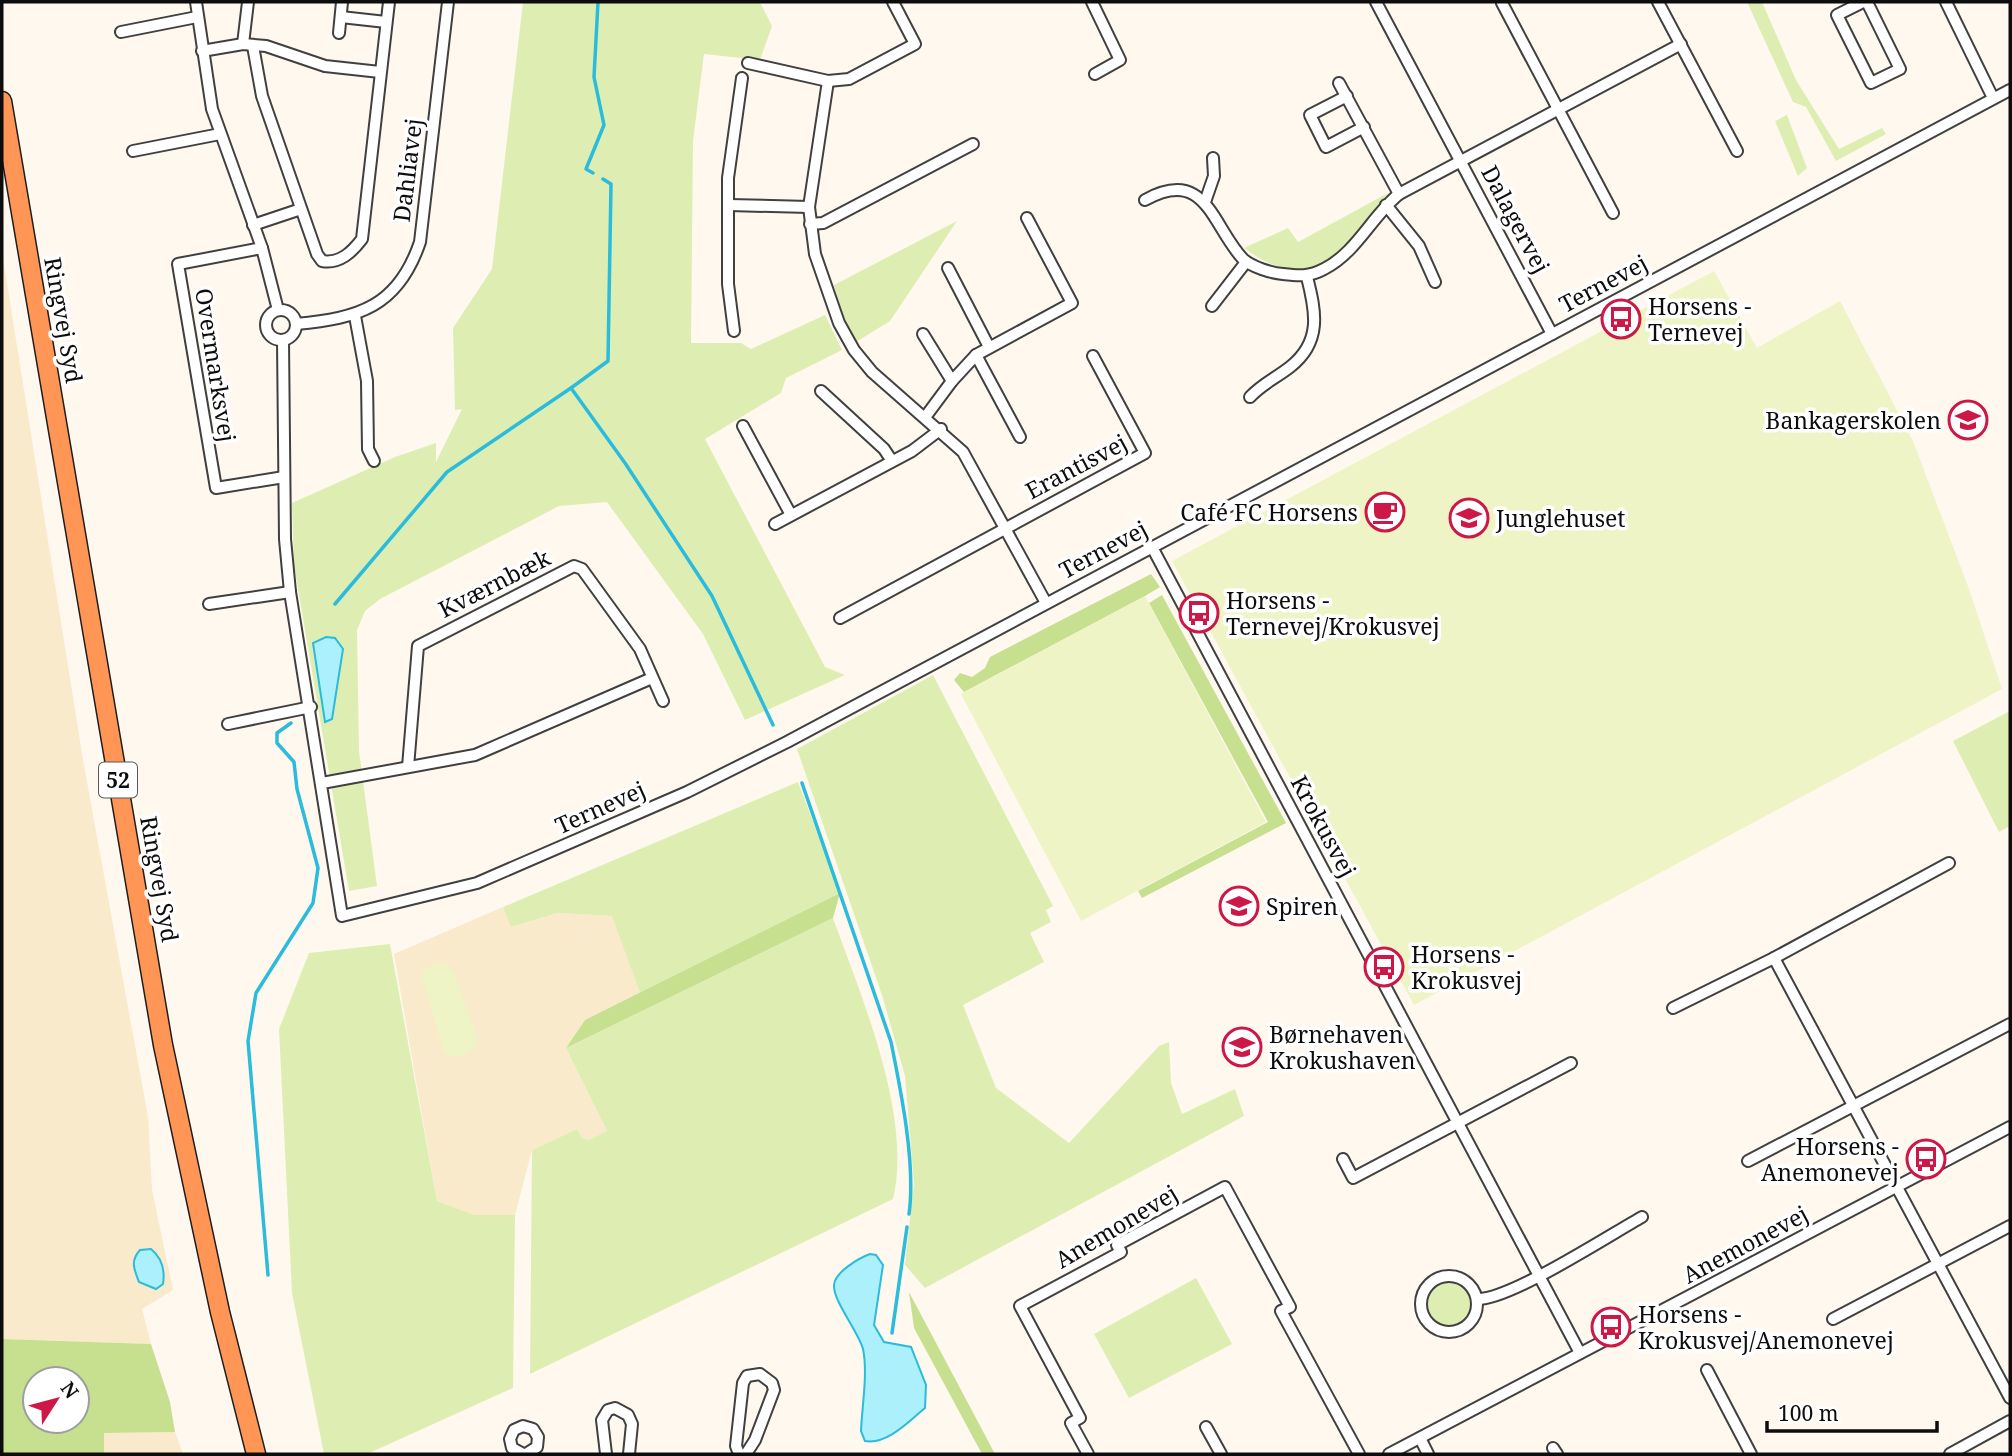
<svg xmlns="http://www.w3.org/2000/svg" width="2012" height="1456" font-family="'Noto Serif',serif">
  <style>
    .farmland { fill: #f8eaca }
    .green { fill: #deeeb3 }
    .forest { fill: #c6e090; fill-rule: evenodd }
    .pitch { fill: #eef4c6 }
    .water { fill: #acf0fc; stroke: #2bbbdb; stroke-width: 2 }
    .lines { fill: none; stroke-linecap: round; stroke-linejoin: round }
    .stream { stroke: #2bbbdb; stroke-width: 3.5 }
    .minor-casing { stroke: #404040; stroke-width: 14 }
    .trunk-casing { stroke: #1e1e1e; stroke-width: 21 }
    .minor { stroke: #fff; stroke-width: 10 }
    .trunk { stroke: #ff9655; stroke-width: 18 }
    .labels { text-anchor: middle; dominant-baseline: central; stroke-width: 7; stroke-linejoin: round; paint-order: stroke }
    .shield { fill: #fff; stroke: #565656; stroke-width: 2 }
    .shield-label { font-size: 21px; font-weight: bold; fill: #0d0d0d }
    .street-label { font-size: 23px; fill: #0d0d0d; stroke: #fff }
    .poi-label { font-size: 23px; fill: #0d0d0d; stroke: #fff; text-anchor: start }
  </style>
  <rect width="100%" height="100%" fill="#fff8ee"/>
  <g class="farmland">
    <polygon points="2,252 83,760 148,1117 152,1190 173,1290 142,1309 151,1344 2,1339"/>
    <polygon points="503,907 512,927 558,913 613,916 640,993 585,1020 566,1048 607,1131 590,1140 582,1138 577,1129 532,1150 515,1215 475,1215 437,1201 394,954"/>
    <polygon points="175,1432 183,1454 104,1454 104,1433"/>
  </g>
  <g class="green">
    <polygon points="523,2 760,2 772,26 760,60 704,54 693,141 691,343 741,343 751,349 825,315 842,350 786,378 781,393 705,439 825,667 845,675 745,720 703,634 607,502 559,506 380,599 365,611 357,630 359,751 377,886 349,891 294,565 292,503 395,457 436,443 436,462 462,409 455,410 453,328 492,269"/>
    <polygon points="1747,2 1762,2 1796,80 1839,149 1882,128 1886,134 1836,161 1806,107 1793,102"/>
    <polygon points="1787,115 1807,168 1798,176 1775,121"/>
    <path d="M 1388,193 C 1345,245 1317,302 1244,248 L 1288,228 L 1298,242 Z"/>
    <polygon points="957,221 890,321 856,342 846,326 834,285"/>
    <polygon points="933,675 1053,906 1046,910 1051,922 1030,933 1044,962 963,1005 996,1088 1069,1143 1159,1046 1169,1042 1171,1083 1182,1114 1235,1089 1244,1116 925,1288 905,1265 914,1183 905,1076 882,995 797,749"/>
    <polygon points="2010,711 2010,826 1999,832 1953,741"/>
    <polygon points="798,782 840,893 640,993 612,916 558,913 511,927 503,907"/>
    <path d="M 833,918 C 861,996 913,1116 893,1199 L 530,1374 L 532,1150 L 577,1129 L 582,1138 L 589,1140 L 607,1131 L 566,1048 Z"/>
    <polygon points="390,944 437,1201 475,1215 515,1215 513,1388 367,1454 324,1454 292,1293 279,1029 309,953"/>
    <polygon points="1196,1278 1232,1344 1129,1398 1094,1334"/>
    <circle cx="1450" cy="1304" r="24"/>
  </g>
  <g class="forest">
    <polygon points="1151,574 1160,587 1145,596 964,692 954,680 960,673 972,677 985,668 990,657"/>
    <polygon points="1162,595 1286,823 1142,898 1138,891 1268,822 1149,603"/>
    <polygon points="840,893 833,918 566,1048 585,1020"/>
    <polygon points="909,1292 995,1454 982,1454 914,1328"/>
    <path d="M 2,1339 L 151,1344 L 170,1402 L 175,1432 L 104,1433 L 104,1454 L 2,1454 ZM 77,1379 L 77,1421 L 35,1421 L 35,1379 Z"/>
  </g>
  <g class="pitch">
    <polygon points="1714,271 1757,348 1840,301 1913,441 1969,589 2002,689 1414,1005 1172,561"/>
    <polygon points="1145,596 1266,822 1081,921 961,694"/>
    <path d="M 444,962 L 454,972 L 477,1038 C 476,1053 462,1059 448,1056 L 443,1050 L 422,977 L 424,969 Z"/>
  </g>
  <g class="water">
    <polygon points="326,637 335,638 343,649 332,719 325,722 313,643"/>
    <path d="M 151,1249 C 162,1258 165,1271 163,1284 L 156,1289 L 139,1282 C 134,1269 130,1261 140,1250 Z"/>
    <path d="M 870,1254 L 876,1255 L 883,1265 L 874,1325 L 884,1342 L 911,1347 L 926,1385 L 925,1408 C 909,1421 887,1445 865,1441 L 861,1431 C 862,1406 868,1373 863,1349 C 858,1331 833,1301 834,1285 C 835,1272 859,1258 870,1254 Z"/>
  </g>
  <g class="lines">
    <g class="stream">
      <polyline points="593,173 586,169 604,125 594,77 598,2"/>
      <polyline points="603,179 611,184 608,361 571,388 625,463 712,596 773,725"/>
      <polyline points="335,604 447,472 571,388"/>
      <path d="M 802,783 L 891,1042 C 901,1091 916,1165 909,1214"/>
      <polyline points="268,1275 248,1041 256,993 313,903 318,868 297,789 294,762 277,743 277,733 291,723"/>
      <polyline points="892,1333 907,1227"/>
    </g>
    <defs>
      <g id="minor">
        <polyline points="196,2 212,109 262,248 278,310"/>
        <polyline points="1092,2 1120,60 1095,74"/>
        <polyline points="1376,2 1552,334"/>
        <polyline points="1658,2 1737,151"/>
        <polyline points="1863,2 1837,15 1871,83 1900,69 1867,2"/>
        <polyline points="1946,2 1993,98"/>
        <polyline points="1502,3 1613,213"/>
        <polyline points="341,17 386,22"/>
        <polyline points="121,32 197,17"/>
        <polyline points="339,33 342,2"/>
        <polyline points="243,44 248,2"/>
        <path d="M 253,46 L 262,96 L 317,254 L 322,261 C 340,264 352,252 362,239 L 389,2"/>
        <polyline points="202,51 243,44 266,46 325,66 380,72"/>
        <polyline points="748,63 828,81 849,79 915,44 893,2"/>
        <polyline points="828,81 809,207 815,254 839,323 854,350 872,372 963,452 1046,603"/>
        <polyline points="1339,83 1399,194"/>
        <polyline points="1347,96 1310,115 1326,147 1364,127"/>
        <polyline points="133,151 220,134"/>
        <path d="M 1145,200 C 1206,166 1212,226 1243,259 C 1252,267 1271,273 1283,274 C 1299,276 1309,277 1324,269 C 1356,253 1372,216 1399,194 L 1681,44"/>
        <polyline points="1205,202 1214,176 1213,158"/>
        <polyline points="729,205 809,207"/>
        <polyline points="1386,205 1419,246 1435,282"/>
        <polyline points="810,224 823,223 973,144"/>
        <polyline points="253,225 301,209"/>
        <polyline points="262,248 178,264 216,488 284,477"/>
        <polyline points="948,268 989,347"/>
        <polyline points="1212,306 1246,262"/>
        <circle cx="281" cy="325" r="15"/>
        <polyline points="355,316 367,381 368,449 374,461"/>
        <path d="M 296,324 C 359,318 398,307 420,242 L 448,2"/>
        <polyline points="734,331 728,284 728,178 742,78"/>
        <polyline points="923,334 952,381"/>
        <polyline points="283,341 285,539 290,592 342,916 477,883 687,792 787,742 2010,90"/>
        <polyline points="976,355 1020,437"/>
        <polyline points="821,391 884,449 892,461"/>
        <path d="M 1250,397 C 1262,384 1276,378 1290,367 C 1322,342 1316,312 1307,277"/>
        <polyline points="926,416 952,381 976,355 1072,303 1027,218"/>
        <polyline points="743,426 791,515"/>
        <polyline points="775,524 912,451 941,429"/>
        <polyline points="1152,547 1580,1353"/>
        <polyline points="209,604 290,592"/>
        <polyline points="840,618 1145,453 1093,356"/>
        <polyline points="228,724 311,707"/>
        <polyline points="408,767 418,646 574,566 582,569 640,649 663,701"/>
        <polyline points="322,783 475,755 652,678"/>
        <polyline points="1774,958 2010,1398"/>
        <polyline points="1673,1008 1774,958 1949,863"/>
        <polyline points="1343,1159 1353,1178 1571,1063"/>
        <polyline points="1748,1161 2010,1024"/>
        <circle cx="1449" cy="1304" r="28"/>
        <path d="M 1478,1299 C 1511,1299 1608,1236 1642,1217"/>
        <polyline points="1833,1319 2010,1226"/>
        <polyline points="1707,1370 1751,1454"/>
        <polyline points="1206,1427 1221,1454"/>
        <polyline points="1420,1438 1428,1454"/>
        <polyline points="1553,1448 1557,1454"/>
        <polyline points="523,1454 512,1448 510,1439 514,1430 523,1426 533,1429 538,1437 537,1447 526,1454"/>
        <polyline points="606,1454 602,1420 608,1410 615,1408 628,1415 632,1424 629,1454"/>
        <polyline points="739,1454 736,1446 743,1383 747,1376 760,1374 772,1383 774,1390 755,1440 746,1454"/>
        <polyline points="1088,1454 1071,1423 1080,1418 1020,1306 1121,1252 1117,1245 1225,1187 1290,1307 1281,1311 1359,1454"/>
        <polyline points="1389,1454 2010,1127"/>
        <polyline points="1950,1454 2010,1421"/>
      </g>
      <polyline id="trunk" points="2,101 163,1045 220,1312 256,1454"/>
    </defs>
    <use href="#minor" class="minor-casing"/>
    <use href="#trunk" class="trunk-casing"/>
    <use href="#minor" class="minor"/>
    <use href="#trunk" class="trunk"/>
  </g>
  <defs>
    <symbol id="bus-ring" viewBox="-11 -11 22 22"><circle r="9.5" fill="#fff" stroke="#cc1747" stroke-width="1.5"/><path d="M-5-6H5V4H4V6H2V4H-2V6H-4V4H-5ZM-3.5-4V0h7V-4ZM-3.5 1.2v1.5H-2V1.2ZM2 1.2v1.5H3.5V1.2Z" fill="#cc1747"/></symbol>
    <symbol id="school-ring" viewBox="-11 -11 22 22"><circle r="9.5" fill="#fff" stroke="#cc1747" stroke-width="1.5"/><path d="M0-5L7-2L0 1L-7-2ZM-4 1L0 2.5L4 1V4Q0 6-4 4Z" fill="#cc1747"/></symbol>
    <symbol id="cafe-ring" viewBox="-11 -11 22 22"><circle r="9.5" fill="#fff" stroke="#cc1747" stroke-width="1.5"/><path d="M-5.5-4.5H6V0H3Q3 3.5 0 3.5H-2.5Q-5.5 3.5-5.5 0ZM3-3.2v2h1.7v-2ZM-6 4.5H4V6H-6Z" fill="#cc1747"/></symbol>
  </defs>
  <g fill-rule="evenodd">
    <use href="#bus-ring" x="1599" y="297" width="44" height="44"/>
    <use href="#school-ring" x="1946" y="398" width="44" height="44"/>
    <use href="#cafe-ring" x="1363" y="490" width="44" height="44"/>
    <use href="#school-ring" x="1447" y="496" width="44" height="44"/>
    <use href="#bus-ring" x="1177" y="591" width="44" height="44"/>
    <use href="#school-ring" x="1217" y="884" width="44" height="44"/>
    <use href="#bus-ring" x="1362" y="945" width="44" height="44"/>
    <use href="#school-ring" x="1220" y="1025" width="44" height="44"/>
    <use href="#bus-ring" x="1904" y="1137" width="44" height="44"/>
    <use href="#bus-ring" x="1589" y="1305" width="44" height="44"/>
  </g>
  <g class="labels">
    <rect class="shield" x="99" y="762.5" width="38" height="35" rx="5"/>
    <g class="shield-label">
      <text x="118" y="780">52</text>
    </g>
    <g class="street-label">
      <text transform="translate(407 170) rotate(-83)">Dahliavej</text>
      <text transform="translate(1516 219) rotate(62)">Dalagervej</text>
      <text transform="translate(1603 283) rotate(-28)">Ternevej</text>
      <text transform="translate(64 320) rotate(80)">Ringvej Syd</text>
      <text transform="translate(216 365) rotate(81)">Overmarksvej</text>
      <text transform="translate(1076 466) rotate(-28)">Erantisvej</text>
      <text transform="translate(1103 549) rotate(-28)">Ternevej</text>
      <text transform="translate(494 583) rotate(-27)">Kværnbæk</text>
      <text transform="translate(600 807) rotate(-24)">Ternevej</text>
      <text transform="translate(1324 826) rotate(62)">Krokusvej</text>
      <text transform="translate(160 879) rotate(80)">Ringvej Syd</text>
      <text transform="translate(1116 1226) rotate(-31)">Anemonevej</text>
      <text transform="translate(1745 1244) rotate(-28)">Anemonevej</text>
    </g>
    <g class="poi-label">
      <text x="1648" y="306">Horsens -<tspan x="1648" dy="26">Ternevej</tspan></text>
      <text x="1941" y="420" text-anchor="end">Bankagerskolen</text>
      <text x="1358" y="512" text-anchor="end">Café FC Horsens</text>
      <text x="1496" y="518">Junglehuset</text>
      <text x="1226" y="600">Horsens -<tspan x="1226" dy="26">Ternevej/Krokusvej</tspan></text>
      <text x="1266" y="906">Spiren</text>
      <text x="1411" y="954">Horsens -<tspan x="1411" dy="26">Krokusvej</tspan></text>
      <text x="1269" y="1034">Børnehaven<tspan x="1269" dy="26">Krokushaven</tspan></text>
      <text x="1899" y="1146" text-anchor="end">Horsens -<tspan x="1899" dy="26">Anemonevej</tspan></text>
      <text x="1638" y="1314">Horsens -<tspan x="1638" dy="26">Krokusvej/Anemonevej</tspan></text>
    </g>
  </g>
  <rect width="2012" height="1456" fill="none" stroke="#0d0d0d" stroke-width="7"/>
  <g transform="translate(56 1400) rotate(54)"><circle r="33" fill="#ffffff" stroke="#9e9e9e" stroke-width="2"/>
  <path d="M0-5L12 26L0 18L-12 26Z" fill="#cc1747"/>
  <text y="-10" font-size="19" font-weight="bold" text-anchor="middle" fill="#0d0d0d">N</text>
  </g>
  <path d="M1767 1421v10h170v-10" fill="none" stroke="#0d0d0d" stroke-width="3.5"/>
  <text x="1778" y="1421" font-size="21" fill="#0d0d0d" stroke="#ffffff" stroke-width="5" paint-order="stroke">100 m</text>
</svg>
